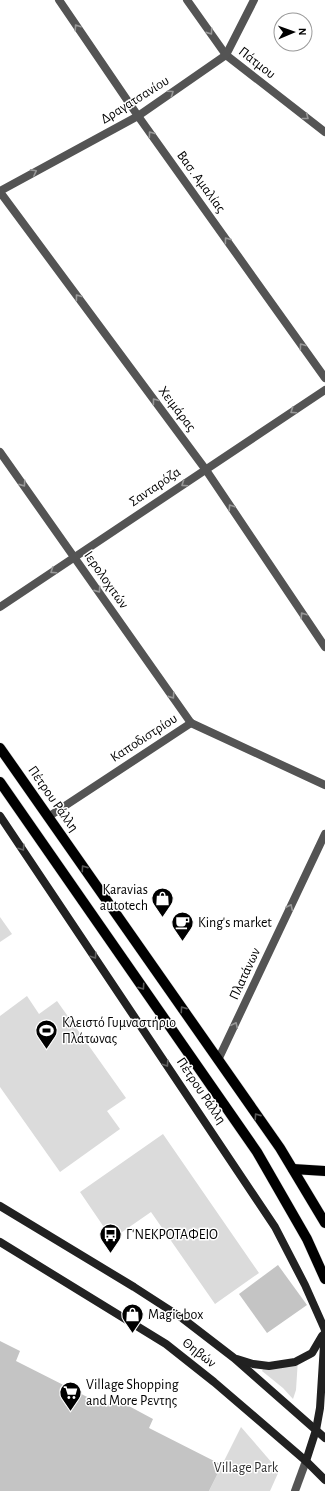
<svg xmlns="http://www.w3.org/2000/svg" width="325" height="1491" font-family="'Alegreya Sans',sans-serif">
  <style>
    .green { fill: #dbdbdb }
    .building { fill: #c4c4c4 }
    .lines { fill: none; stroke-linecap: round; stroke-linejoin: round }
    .primary-casing { stroke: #dbdbdb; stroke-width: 11 }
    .minor { stroke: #545454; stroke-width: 8 }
    .tertiary { stroke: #545454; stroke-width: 8 }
    .secondary { stroke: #212121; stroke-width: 8 }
    .primary { stroke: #000; stroke-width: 10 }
    .oneway { stroke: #989898 }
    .oneway2 { stroke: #646464 }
    .oneway3 { stroke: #595959 }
    .labels { text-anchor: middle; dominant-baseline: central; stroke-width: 3; stroke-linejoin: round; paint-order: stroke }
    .street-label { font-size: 14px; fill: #000; stroke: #fff }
    .poi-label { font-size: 14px; fill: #000; stroke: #fff; text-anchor: start }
    .park-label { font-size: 14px; fill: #323232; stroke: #fff }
  </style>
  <rect width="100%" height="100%" fill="#fff"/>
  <g class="green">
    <polygon points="0,917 12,934 0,942"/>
    <polygon points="27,996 39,1014 57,1001 126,1098 107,1111 120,1129 60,1172 0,1087 0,1016"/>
    <polygon points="163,1134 259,1273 215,1304 151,1212 112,1239 80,1192"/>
    <polygon points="298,1359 296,1390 293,1399 283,1388 262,1371 263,1369"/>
    <polygon points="241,1427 279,1471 270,1491 209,1491"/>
  </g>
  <g class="building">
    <polygon points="278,1265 307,1305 267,1333 239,1294"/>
    <polygon points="0,1341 20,1351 16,1361 107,1407 112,1397 153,1419 149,1428 222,1465 209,1491 0,1491"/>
  </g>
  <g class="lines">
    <defs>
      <g id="primary">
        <polyline points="0,748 280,1148 325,1223"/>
        <polyline points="0,782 257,1152 307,1239 325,1279"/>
        <polyline points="293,1169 325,1171"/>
      </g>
    </defs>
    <use href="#primary" class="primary-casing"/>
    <g class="minor">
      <polyline points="59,0 138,116 325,378"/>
      <polyline points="187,0 226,55 325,132"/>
      <polyline points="0,191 138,116 226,55 254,0"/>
      <polyline points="0,192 206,470 325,647"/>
      <polyline points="0,452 191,723"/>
      <polyline points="0,607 325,390"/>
      <polyline points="191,723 325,785"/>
      <polyline points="48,817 191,723"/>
      <polyline points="218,1060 325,834"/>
    </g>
    <polyline class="tertiary" points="295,1491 306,1461"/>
    <g class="secondary">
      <polyline points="0,816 275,1227 305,1285 325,1330"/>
      <polyline points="0,1206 134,1287 182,1318 234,1358 325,1438"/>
      <polyline points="0,1242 166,1344 214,1382 306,1461 325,1480"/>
      <polyline points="237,1359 253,1364 269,1366 295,1362 312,1353 322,1336"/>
      <polyline points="306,1461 316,1430 320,1408 325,1329"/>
    </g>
    <use href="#primary" class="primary"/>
  </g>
  <defs><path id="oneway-chevron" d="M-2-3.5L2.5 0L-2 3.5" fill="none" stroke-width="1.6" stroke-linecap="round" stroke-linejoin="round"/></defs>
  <g class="oneway">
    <use href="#oneway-chevron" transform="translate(77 27) rotate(-124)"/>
    <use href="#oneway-chevron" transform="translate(210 32) rotate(55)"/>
    <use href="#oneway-chevron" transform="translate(171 93) rotate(-35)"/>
    <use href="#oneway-chevron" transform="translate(306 117) rotate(38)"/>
    <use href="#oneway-chevron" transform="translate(151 134) rotate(-126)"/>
    <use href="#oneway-chevron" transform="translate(34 172) rotate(-28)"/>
    <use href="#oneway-chevron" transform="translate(227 240) rotate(-126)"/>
    <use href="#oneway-chevron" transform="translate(78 297) rotate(-127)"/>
    <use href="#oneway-chevron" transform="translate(302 346) rotate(-126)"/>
    <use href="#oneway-chevron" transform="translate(155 401) rotate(-127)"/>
    <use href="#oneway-chevron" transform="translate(293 411) rotate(146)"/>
    <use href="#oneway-chevron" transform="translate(23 484) rotate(55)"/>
    <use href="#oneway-chevron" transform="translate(184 484) rotate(146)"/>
    <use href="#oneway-chevron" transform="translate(231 507) rotate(-124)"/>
    <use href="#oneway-chevron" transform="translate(53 571) rotate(146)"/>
    <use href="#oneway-chevron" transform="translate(98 590) rotate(55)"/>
    <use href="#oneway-chevron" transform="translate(303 615) rotate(-124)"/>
    <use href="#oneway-chevron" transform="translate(172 696) rotate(55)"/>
    <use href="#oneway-chevron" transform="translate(290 907) rotate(-65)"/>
    <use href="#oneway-chevron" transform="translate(235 1025) rotate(-65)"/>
  </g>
  <g class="oneway2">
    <use href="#oneway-chevron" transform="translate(22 848) rotate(56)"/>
    <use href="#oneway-chevron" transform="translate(94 956) rotate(56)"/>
    <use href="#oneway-chevron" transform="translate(166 1064) rotate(56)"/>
  </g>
  <g class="oneway3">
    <use href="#oneway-chevron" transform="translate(84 868) rotate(-125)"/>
    <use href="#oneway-chevron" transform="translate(142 987) rotate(55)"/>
    <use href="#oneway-chevron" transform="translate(183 1009) rotate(-125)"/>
    <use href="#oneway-chevron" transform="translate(257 1116) rotate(-125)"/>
  </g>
  <defs>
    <symbol id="shop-pin" viewBox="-11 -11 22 30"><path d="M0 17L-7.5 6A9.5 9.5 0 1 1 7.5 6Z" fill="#000" stroke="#fff"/><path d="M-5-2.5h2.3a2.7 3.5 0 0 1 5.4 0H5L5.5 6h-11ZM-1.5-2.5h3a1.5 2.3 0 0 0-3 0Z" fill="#fff"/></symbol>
    <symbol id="cafe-pin" viewBox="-11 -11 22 30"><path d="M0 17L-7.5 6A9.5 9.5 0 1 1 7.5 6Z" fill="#000" stroke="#fff"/><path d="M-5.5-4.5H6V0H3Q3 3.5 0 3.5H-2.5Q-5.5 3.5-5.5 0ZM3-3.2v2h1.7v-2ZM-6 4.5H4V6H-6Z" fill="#fff"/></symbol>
    <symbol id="stadium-pin" viewBox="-11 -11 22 30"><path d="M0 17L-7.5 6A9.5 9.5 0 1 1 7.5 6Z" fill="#000" stroke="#fff"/><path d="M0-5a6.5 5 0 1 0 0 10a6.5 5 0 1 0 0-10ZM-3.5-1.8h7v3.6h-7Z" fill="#fff"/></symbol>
    <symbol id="bus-pin" viewBox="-11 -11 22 30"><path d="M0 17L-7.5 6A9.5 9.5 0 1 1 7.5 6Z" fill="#000" stroke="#fff"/><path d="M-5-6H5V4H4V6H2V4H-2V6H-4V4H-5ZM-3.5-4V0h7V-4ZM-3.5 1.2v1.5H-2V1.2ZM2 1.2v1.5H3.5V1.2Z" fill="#fff"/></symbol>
    <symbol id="supermarket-pin" viewBox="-11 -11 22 30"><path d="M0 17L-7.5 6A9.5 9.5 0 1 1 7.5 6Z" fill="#000" stroke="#fff"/><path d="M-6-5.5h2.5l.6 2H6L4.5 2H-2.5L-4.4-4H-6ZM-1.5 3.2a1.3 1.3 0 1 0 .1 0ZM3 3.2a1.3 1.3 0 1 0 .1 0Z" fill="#fff"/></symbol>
  </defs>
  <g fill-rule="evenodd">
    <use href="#shop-pin" x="150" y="886" width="25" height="34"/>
    <use href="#cafe-pin" x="170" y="910" width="25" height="34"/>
    <use href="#stadium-pin" x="34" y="1018" width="25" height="34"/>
    <use href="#bus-pin" x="98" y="1222" width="25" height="34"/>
    <use href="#shop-pin" x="120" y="1302" width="25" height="34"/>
    <use href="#supermarket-pin" x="58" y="1380" width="25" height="34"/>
  </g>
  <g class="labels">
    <g class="street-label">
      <text transform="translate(257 63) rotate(38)">Πάτμου</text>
      <text transform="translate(135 100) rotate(-32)">Δραγατσανίου</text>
      <text transform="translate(201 182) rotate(54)">Βασ. Αμαλίας</text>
      <text transform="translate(177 409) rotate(53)">Χειμάρας</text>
      <text transform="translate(155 487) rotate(-34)">Σανταρόζα</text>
      <text transform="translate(106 580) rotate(55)">Ιερολοχιτών</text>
      <text transform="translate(144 738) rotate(-33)">Καποδιστρίου</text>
      <text transform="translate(53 799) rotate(55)">Πέτρου Ράλλη</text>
      <text transform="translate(245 974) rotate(-65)">Πλατάνων</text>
      <text transform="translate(201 1091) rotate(56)">Πέτρου Ράλλη</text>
      <text transform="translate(199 1353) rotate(38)">Θηβών</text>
    </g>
    <g class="poi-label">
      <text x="148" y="890" text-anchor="end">Karavias<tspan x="148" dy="16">autotech</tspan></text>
      <text x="198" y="923">King's market</text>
      <text x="62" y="1023">Κλειστό Γυμναστήριο<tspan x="62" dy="16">Πλάτωνας</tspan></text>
      <text x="126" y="1235">Γ'ΝΕΚΡΟΤΑΦΕΙΟ</text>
      <text x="148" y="1315">Magic box</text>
      <text x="86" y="1385">Village Shopping<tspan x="86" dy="16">and More Ρεντης</tspan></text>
    </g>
    <g class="park-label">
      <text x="246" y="1468">Village Park</text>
    </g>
  </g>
  <g transform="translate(293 32) rotate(88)"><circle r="19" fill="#ffffff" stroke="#999999"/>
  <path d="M0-3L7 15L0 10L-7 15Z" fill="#000000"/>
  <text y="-6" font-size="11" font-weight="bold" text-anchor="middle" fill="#000000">N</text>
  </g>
</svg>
